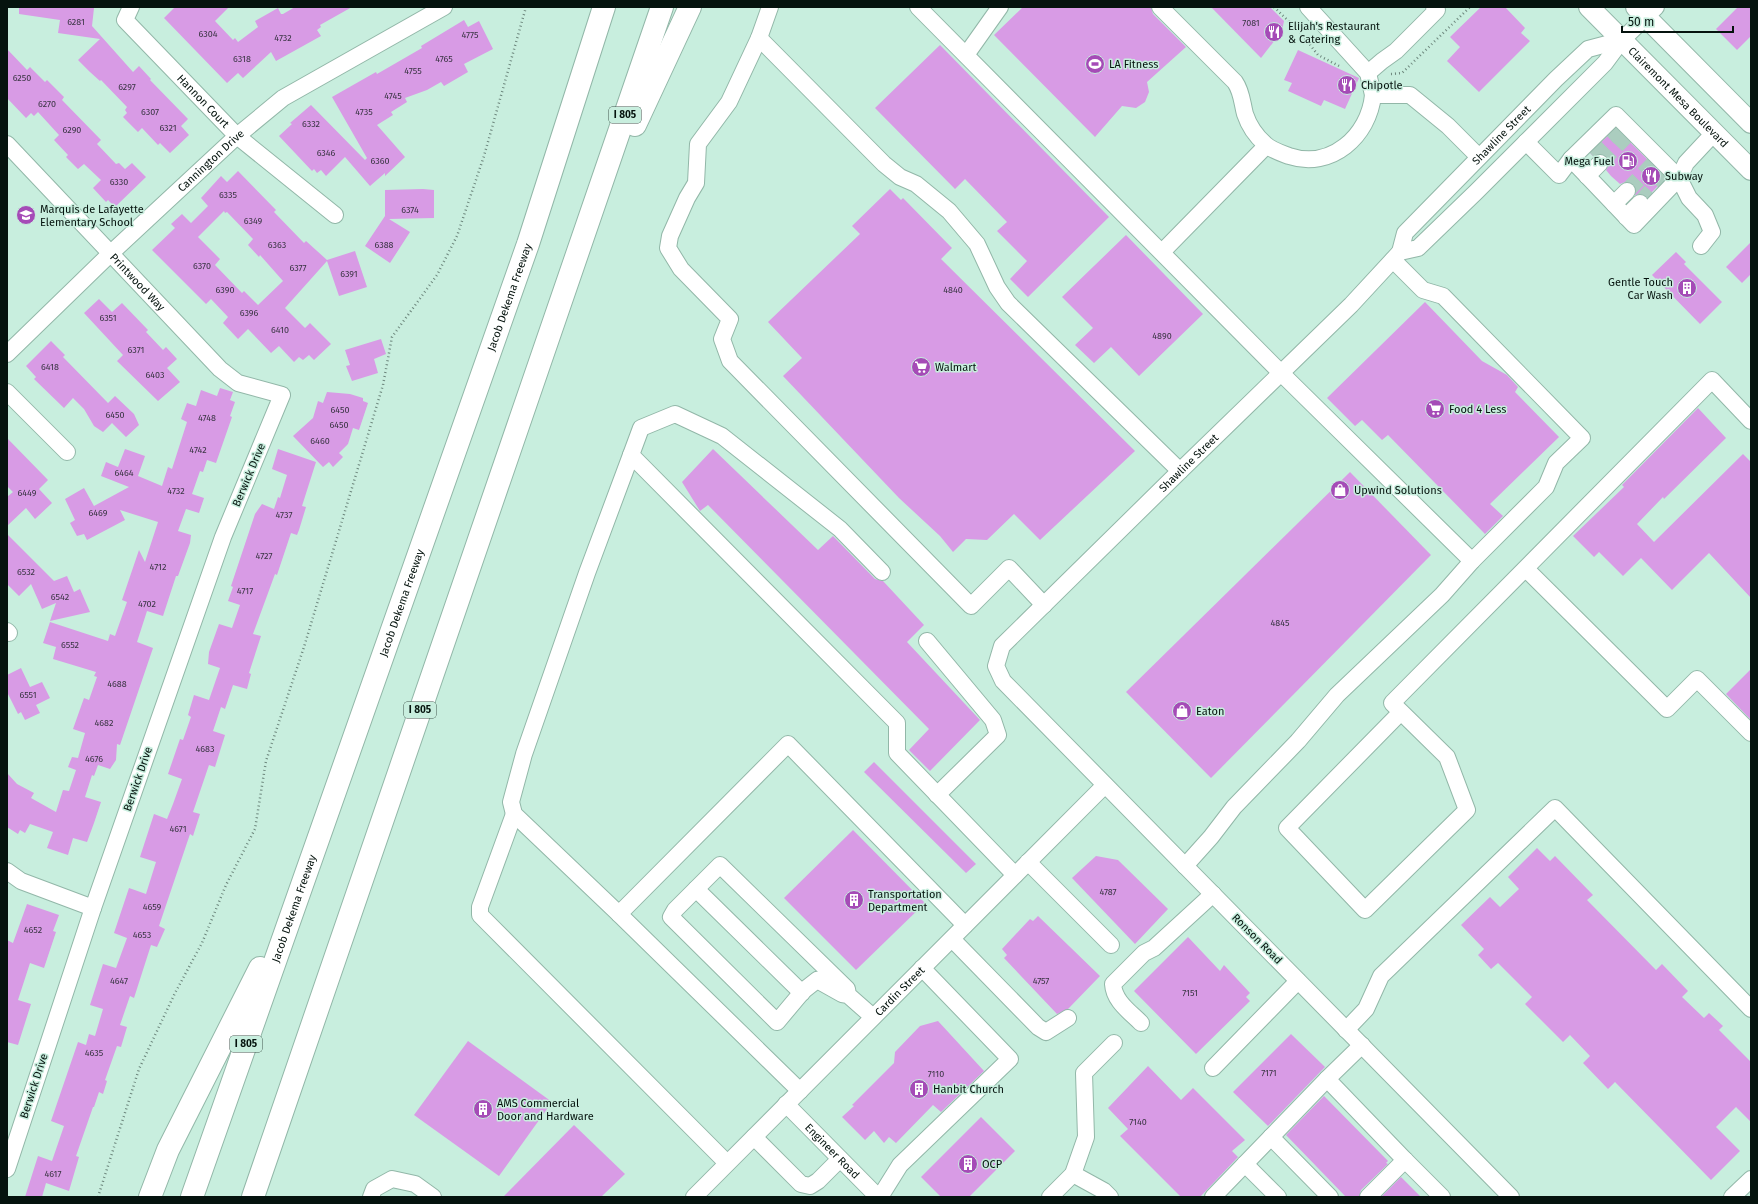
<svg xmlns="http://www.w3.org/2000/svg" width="1758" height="1204" font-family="'Fira Sans',sans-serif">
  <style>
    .building { fill: #d89be5; fill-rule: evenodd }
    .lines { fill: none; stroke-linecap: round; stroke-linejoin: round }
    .minor-tunnel { stroke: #abcdbf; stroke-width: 16; stroke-dasharray: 16 8; stroke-linecap: butt }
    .minor-casing { stroke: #92b7a8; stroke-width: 18 }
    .major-casing { stroke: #92b7a8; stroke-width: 22 }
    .highway-casing { stroke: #92b7a8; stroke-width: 24 }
    .path { stroke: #6d877d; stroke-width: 2.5; stroke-dasharray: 1 3; stroke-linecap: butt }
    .minor { stroke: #fff; stroke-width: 16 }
    .major { stroke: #fff; stroke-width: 20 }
    .highway { stroke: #fff; stroke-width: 22 }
    .labels { text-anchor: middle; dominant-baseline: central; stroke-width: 3; stroke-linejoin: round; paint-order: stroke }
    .number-label { font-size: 9px; fill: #3a3544 }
    .shield { fill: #c8eede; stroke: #40554c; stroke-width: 1 }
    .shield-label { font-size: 10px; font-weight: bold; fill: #05130e }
    .poi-label { font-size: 11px; fill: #05130e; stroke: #c8eede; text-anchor: start }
    .street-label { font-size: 11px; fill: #05130e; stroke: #c8eede }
  </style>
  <rect width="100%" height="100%" fill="#c8eede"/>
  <g class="building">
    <polygon points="19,7 94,8 92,26 133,72 139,66 151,79 150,80 188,119 181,126 189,135 170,153 160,143 158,145 142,128 138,132 123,117 127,113 125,110 127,107 101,80 100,81 90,72 78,60 100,39 58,33 60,20 19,14"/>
    <polygon points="175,7 229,7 215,21 233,40 235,38 238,42 258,27 255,21 278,8 281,14 283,14 295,7 352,7 320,25 321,27 317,30 321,36 276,61 271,52 243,78 238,73 227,83 164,18"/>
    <polygon points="1023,7 1151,7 1153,14 1186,47 1147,82 1149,92 1145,102 1136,108 1122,106 1095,137 994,35"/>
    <polygon points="1211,7 1270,7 1284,21 1282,31 1261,58"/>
    <polygon points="1481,7 1505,7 1525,28 1521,33 1530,41 1479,92 1447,61 1460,47 1450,37"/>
    <polygon points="1738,7 1751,7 1751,36 1737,50 1716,29"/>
    <polygon points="464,20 468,27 479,21 493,49 464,64 468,72 444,86 441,82 427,90 405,98 407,102 391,112 393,115 377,125 405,157 385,176 385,173 370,186 345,157 326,176 321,170 317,173 314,169 312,171 279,136 292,124 290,123 311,105 365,160 367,158 332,97 376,72 377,74 422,48 421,46"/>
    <polygon points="940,45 1109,217 1028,297 1010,279 1027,261 997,231 1007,222 965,179 955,189 875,108"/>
    <polygon points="7,49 27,70 30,67 45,82 47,80 64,97 62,100 101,140 97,144 116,164 119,163 125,169 132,163 146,177 115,207 108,200 106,202 93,188 101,180 84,164 78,169 66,157 68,155 54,140 59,135 38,112 34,116 31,113 26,118 7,98"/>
    <polygon points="1298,50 1359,78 1345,109 1324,100 1321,106 1288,91 1292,83 1284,80"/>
    <polygon points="1616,128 1666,178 1647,197 1642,194 1635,195 1636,189 1633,184 1625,182 1620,184 1611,176 1606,170 1609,165 1609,160 1606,156 1598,154 1593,156 1590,153"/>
    <path d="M 238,171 L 276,210 L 274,212 L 304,243 L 306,241 L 327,260 L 355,251 L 367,287 L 339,296 L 327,261 L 285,308 L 305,328 L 310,323 L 331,344 L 314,360 L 309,355 L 303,360 L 299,357 L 294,362 L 279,346 L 271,353 L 248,329 L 238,339 L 223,323 L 228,317 L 211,299 L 206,304 L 152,250 L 175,228 L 171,224 L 182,214 L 191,223 L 208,206 L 201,198 L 221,176 L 227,182 ZM 224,211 L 225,213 L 227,212 L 253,239 L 248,245 L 259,257 L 260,255 L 283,281 L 258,305 L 244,291 L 242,293 L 215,265 L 220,259 L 198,237 Z"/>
    <polygon points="423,189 434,190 434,218 389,219 410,232 390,263 365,246 385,216 385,190"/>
    <polygon points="890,189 901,200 903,198 952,248 941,259 1135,451 1040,540 1014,514 987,540 966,539 953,552 940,536 899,498 783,376 802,358 768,322 860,234 852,226"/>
    <polygon points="1126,235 1203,314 1139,376 1111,347 1094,363 1075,345 1093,328 1062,297"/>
    <polygon points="1751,242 1751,274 1742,283 1726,267"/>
    <polygon points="1676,252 1686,262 1684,264 1722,302 1700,324 1652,275"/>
    <polygon points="99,299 112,312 122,303 148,330 146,332 163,350 166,347 177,359 167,368 180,382 158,401 117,361 123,355 84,313"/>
    <polygon points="1425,302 1482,361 1507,375 1518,387 1515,392 1559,437 1490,504 1503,516 1485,534 1388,435 1382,440 1362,420 1355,426 1327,398"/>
    <polygon points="381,339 386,354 374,359 378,373 352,381 346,366 350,365 345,350"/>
    <polygon points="51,341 65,355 63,357 108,403 115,396 134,414 139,425 126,437 112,423 103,432 94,426 84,409 73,398 64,408 34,379 36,377 26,366"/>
    <polygon points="220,388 233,392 230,400 235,402 230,416 232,417 216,463 207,460 203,472 200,471 192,494 204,498 199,513 186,509 178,531 191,535 190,543 178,576 176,576 163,616 147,611 137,642 153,648 120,745 117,744 116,760 110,769 98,765 94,776 92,775 85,797 101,802 94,823 87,842 73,838 68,855 47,848 53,832 30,824 25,833 20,830 18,834 7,827 7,773 17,784 34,793 31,798 56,812 63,790 69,791 76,770 68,767 72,757 78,758 85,733 73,729 84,698 89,700 97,677 94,676 96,672 53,659 56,647 43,643 50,622 108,641 110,634 115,636 127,602 122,600 139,550 145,562 158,522 120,510 125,520 87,540 84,534 77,536 70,523 75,520 65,499 84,488 94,506 129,487 101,476 106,462 118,467 125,449 145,456 138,476 162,486 168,467 172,469 187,422 181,419 187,403 196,406 201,390 217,396"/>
    <polygon points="327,392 350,394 363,398 363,401 368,403 359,430 353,428 348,444 339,453 343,457 333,467 329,462 323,467 293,436 313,418 318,401 323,403"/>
    <polygon points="1698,408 1726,438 1664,499 1663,497 1637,524 1654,542 1743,454 1751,462 1751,598 1709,553 1672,590 1641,558 1623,576 1599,552 1594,557 1573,536 1624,487 1622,485"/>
    <polygon points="7,438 48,480 39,489 52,503 35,519 26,508 7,526 7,497 13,492 7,486"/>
    <polygon points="278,449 316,462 302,506 306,507 299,530 297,535 291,533 277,575 275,574 253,634 261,636 249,673 251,674 247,689 233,685 225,709 221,707 213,731 225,735 215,767 209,765 193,812 200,814 193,836 190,834 159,926 165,929 157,947 151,945 134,998 130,996 120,1025 127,1027 121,1047 117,1046 105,1080 107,1081 103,1094 99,1092 94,1107 93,1107 76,1156 79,1157 69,1191 46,1183 42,1197 25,1197 38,1156 52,1161 64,1126 51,1121 78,1042 86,1045 89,1034 95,1036 103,1009 90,1005 103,964 116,968 127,938 114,933 129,888 146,894 156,862 140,857 154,814 167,819 173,804 182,779 168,774 180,739 183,740 191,717 188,715 194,695 209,700 220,668 208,664 209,652 219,624 232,628 240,605 228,601 233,587 231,586 255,514 262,504 274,509 278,497 280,498 287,475 272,469"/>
    <polygon points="713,449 818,550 833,536 875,579 883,581 924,625 907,642 980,720 930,771 909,750 929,729 708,505 700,511 682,482"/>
    <polygon points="1350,472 1431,555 1211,778 1126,692"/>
    <polygon points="7,534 54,581 67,576 74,592 80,589 90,612 50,621 56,603 42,609 31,584 19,596 7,584"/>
    <polygon points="21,668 30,687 42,682 50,698 36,705 40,713 25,720 21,712 18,714 7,692 7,675"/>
    <polygon points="1751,669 1751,720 1726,694"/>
    <polygon points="874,762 976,864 966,873 864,772"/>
    <polygon points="853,830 925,903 856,970 784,898"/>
    <polygon points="1537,848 1550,861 1555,856 1593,895 1587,900 1656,970 1662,964 1688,991 1682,997 1704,1018 1709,1013 1723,1026 1719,1030 1751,1062 1751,1122 1736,1107 1716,1127 1740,1151 1711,1180 1615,1082 1608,1089 1583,1063 1590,1056 1570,1035 1563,1042 1525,1004 1532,997 1498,963 1491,969 1478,955 1484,949 1461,925 1490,897 1500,907 1519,889 1508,877"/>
    <polygon points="1096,856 1118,860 1168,909 1135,944 1072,878"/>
    <polygon points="27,904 59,915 53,931 56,932 44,968 30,963 18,1000 31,1004 18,1045 7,1042 7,940 13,943"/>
    <polygon points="1038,916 1100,976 1068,1009 1057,1014 1004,958 1007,955 1002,949 1030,919 1033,921"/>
    <polygon points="1188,937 1220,971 1224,965 1250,993 1246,997 1250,1001 1196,1054 1134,991"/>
    <polygon points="938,1021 984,1071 941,1112 933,1105 896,1143 889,1137 884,1143 874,1131 865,1140 842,1117 854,1106 852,1105 894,1063 895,1052 920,1026"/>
    <polygon points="1291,1034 1325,1067 1268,1126 1233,1092"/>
    <polygon points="468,1041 552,1102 499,1176 414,1115"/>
    <polygon points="1148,1066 1181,1100 1193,1088 1245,1140 1232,1151 1238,1157 1200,1197 1181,1197 1120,1136 1128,1129 1108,1108"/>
    <polygon points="1324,1096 1388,1161 1386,1163 1388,1164 1361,1190 1359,1197 1346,1197 1286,1135"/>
    <polygon points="981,1117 1015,1151 969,1197 941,1197 921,1177"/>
    <polygon points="574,1125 625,1174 601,1197 503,1197"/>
    <polygon points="1401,1177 1421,1197 1381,1197"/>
  </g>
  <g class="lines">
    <g class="minor-tunnel">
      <polyline points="1591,154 1621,126"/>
      <polyline points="1600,163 1628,134"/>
      <polyline points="1627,191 1656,161"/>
      <polyline points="1640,203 1667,173"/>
    </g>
    <defs>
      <g id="minor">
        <path id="s1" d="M 131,7 L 125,20 L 237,136 L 335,215"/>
        <polyline points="770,7 759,38 729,102 698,144 696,183 687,198 670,236 668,248 681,269 730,319 722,339 730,361 971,606 1009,568 1044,605"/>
        <polyline points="918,7 1281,373 1472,561"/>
        <path d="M 1160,7 L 1235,82 C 1242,92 1242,103 1245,114 C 1249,126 1256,136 1265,144 C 1271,150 1281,153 1289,156 C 1331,170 1369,136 1373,95 L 1410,95 L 1448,126 L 1479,157"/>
        <polyline points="1308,7 1368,73 1373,95"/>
        <polyline points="759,38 884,164 900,177 916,184 949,211 977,244 997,287 1008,303 1180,471"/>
        <polyline points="966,55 1000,7"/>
        <polyline points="1368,73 1382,61 1396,51 1437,10 1434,7"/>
        <polyline points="1526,142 1559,175 1571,159 1634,225 1679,178 1686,163 1714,133"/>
        <path id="s2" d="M 7,144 L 220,369 L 238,383 L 282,395 L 223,537 L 93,908 L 7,1169"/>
        <polyline points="1571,159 1616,115 1679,178 1689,198 1705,215 1712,232 1701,246"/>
        <polyline points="1587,176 1600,163"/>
        <polyline points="1614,204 1627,191"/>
        <polyline points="1626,217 1640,203"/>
        <polyline points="1162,252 1266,146"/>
        <path id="s3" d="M 1400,252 L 1405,233 L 1556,79 L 1588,49 L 1622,40"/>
        <path id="s4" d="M 7,354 L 110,254 L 237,136 L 283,98 L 444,7"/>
        <polyline points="7,392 67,452"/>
        <polyline points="1526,569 1667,709 1697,679 1751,733"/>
        <polyline points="882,572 840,529 722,436 675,414 641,428 631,455 897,723 897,753 1015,875"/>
        <polyline points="7,631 9,633"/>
        <polyline points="927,641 993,720 998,735 937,795"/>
        <polyline points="1401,712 1287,828 1365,910 1467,810 1447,757 1392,703 1712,380 1751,421"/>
        <polyline points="514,814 480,907 480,915 727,1163"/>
        <polyline points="1028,862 1111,945"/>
        <polyline points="1185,866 1211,837 1234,807 1298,741 1337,695 1442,595 1472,561 1546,487 1556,463 1582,438 1443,296 1423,290 1393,260"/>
        <polyline points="7,871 21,881 93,908"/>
        <polyline points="696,889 802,993"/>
        <polyline points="619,914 514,814 511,802 524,754 587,573 631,455"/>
        <polyline points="952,939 1038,1027 1046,1032 1068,1018"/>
        <polyline points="848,995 842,994 817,980 803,991 777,1022 671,917 675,910 720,865 847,989 848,995 873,1017"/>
        <path d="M 1141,1023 C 1129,1011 1114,1001 1113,984 L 1144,953 L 1154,948 L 1213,894"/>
        <polyline points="1346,1030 1366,1009 1381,976 1555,808 1751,1009"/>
        <polyline points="1213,1068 1298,981"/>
        <polyline points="1327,1079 1362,1045"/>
        <polyline points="800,1091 619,914 788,744 965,925"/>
        <path id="s5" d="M 786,1104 L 878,1197"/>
        <polyline points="754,1137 801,1184 810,1186 818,1181 840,1159"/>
        <polyline points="1271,1137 1330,1197"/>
        <polyline points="1405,1160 1442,1197"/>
        <polyline points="1245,1164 1278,1197"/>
        <polyline points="1073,1174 1104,1191 1110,1197"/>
        <polyline points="371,1197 374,1189 392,1179 415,1184 433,1197"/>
        <path id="s6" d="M 694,1197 L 1105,785"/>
        <polyline points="880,1197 900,1165 1010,1059 922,968"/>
        <polyline points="1050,1197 1073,1174 1086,1137 1084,1073 1114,1043"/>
        <polyline points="1213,1197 1327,1079 1405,1160 1368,1197"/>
        <path id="s7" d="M 1511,1197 L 1003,681 L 996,666 L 1002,646 L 1180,471 L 1351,305 L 1400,252 L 1418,248 L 1476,192 L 1605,63 L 1622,40 L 1656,7"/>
        <polyline points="1732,1197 1751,1179"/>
      </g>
      <g id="major">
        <path id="s8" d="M 1589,7 L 1751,170"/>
        <polyline points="1636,7 1751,123"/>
      </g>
      <g id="highway">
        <polyline points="635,125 690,7"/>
        <polyline points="150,1197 168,1150 260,968"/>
        <path id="s9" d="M 192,1197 L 528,244 L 604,7"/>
        <polyline points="253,1197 662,7"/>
      </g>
    </defs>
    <use href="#minor" class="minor-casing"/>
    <use href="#major" class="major-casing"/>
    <use href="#highway" class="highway-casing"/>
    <g class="path">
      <polyline points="1274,7 1300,32 1318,55 1341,67"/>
      <polyline points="1391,74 1402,73 1470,7"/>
      <polyline points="98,1197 139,1069 175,993 202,943 226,885 255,829 266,761 304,647 383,385 392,337 437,275 457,236 484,156 526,7"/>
    </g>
    <use href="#minor" class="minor"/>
    <use href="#major" class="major"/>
    <use href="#highway" class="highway"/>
  </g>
  <defs>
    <symbol id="restaurant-disc" viewBox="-11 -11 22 22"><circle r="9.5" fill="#a54bb7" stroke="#c8eede"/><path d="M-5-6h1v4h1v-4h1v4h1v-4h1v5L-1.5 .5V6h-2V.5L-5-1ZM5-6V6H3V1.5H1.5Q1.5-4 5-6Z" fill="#fff"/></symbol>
    <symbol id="stadium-disc" viewBox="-11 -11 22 22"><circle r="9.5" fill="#a54bb7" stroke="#c8eede"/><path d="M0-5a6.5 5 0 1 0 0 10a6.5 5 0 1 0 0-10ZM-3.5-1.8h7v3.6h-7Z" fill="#fff"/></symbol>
    <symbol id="fuel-disc" viewBox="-11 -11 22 22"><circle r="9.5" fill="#a54bb7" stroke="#c8eede"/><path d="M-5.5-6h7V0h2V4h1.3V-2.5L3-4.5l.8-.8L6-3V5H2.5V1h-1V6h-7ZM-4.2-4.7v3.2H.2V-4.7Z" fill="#fff"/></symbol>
    <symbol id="school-disc" viewBox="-11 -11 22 22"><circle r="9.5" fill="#a54bb7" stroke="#c8eede"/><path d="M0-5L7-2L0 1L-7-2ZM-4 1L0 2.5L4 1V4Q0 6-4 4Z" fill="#fff"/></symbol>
    <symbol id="building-disc" viewBox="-11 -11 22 22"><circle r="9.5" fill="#a54bb7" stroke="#c8eede"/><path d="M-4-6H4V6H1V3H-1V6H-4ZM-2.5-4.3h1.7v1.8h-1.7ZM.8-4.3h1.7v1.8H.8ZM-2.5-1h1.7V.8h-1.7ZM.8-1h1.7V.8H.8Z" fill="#fff"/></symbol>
    <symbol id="supermarket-disc" viewBox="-11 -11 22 22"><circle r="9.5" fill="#a54bb7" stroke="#c8eede"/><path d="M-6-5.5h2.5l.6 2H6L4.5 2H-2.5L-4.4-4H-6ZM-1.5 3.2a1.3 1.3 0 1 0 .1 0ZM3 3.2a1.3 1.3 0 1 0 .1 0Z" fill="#fff"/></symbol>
    <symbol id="shop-disc" viewBox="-11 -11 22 22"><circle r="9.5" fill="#a54bb7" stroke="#c8eede"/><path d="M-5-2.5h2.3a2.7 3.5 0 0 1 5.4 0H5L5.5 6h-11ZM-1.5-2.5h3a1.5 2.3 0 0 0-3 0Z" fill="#fff"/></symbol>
  </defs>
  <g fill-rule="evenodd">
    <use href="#restaurant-disc" x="1263" y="21" width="22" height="22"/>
    <use href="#stadium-disc" x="1084" y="53" width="22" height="22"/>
    <use href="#restaurant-disc" x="1336" y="74" width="22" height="22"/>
    <use href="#fuel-disc" x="1617" y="150" width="22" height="22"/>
    <use href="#restaurant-disc" x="1640" y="165" width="22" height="22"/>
    <use href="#school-disc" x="15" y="204" width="22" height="22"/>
    <use href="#building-disc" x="1676" y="277" width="22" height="22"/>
    <use href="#supermarket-disc" x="910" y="356" width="22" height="22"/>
    <use href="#supermarket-disc" x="1424" y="398" width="22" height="22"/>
    <use href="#shop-disc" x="1329" y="479" width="22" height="22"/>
    <use href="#shop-disc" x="1171" y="700" width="22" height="22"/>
    <use href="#building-disc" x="843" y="889" width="22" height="22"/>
    <use href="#building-disc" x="908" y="1078" width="22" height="22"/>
    <use href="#building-disc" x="472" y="1098" width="22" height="22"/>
    <use href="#building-disc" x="957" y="1153" width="22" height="22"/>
  </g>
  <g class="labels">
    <g class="number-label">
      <text x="76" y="22">6281</text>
      <text x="1251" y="23">7081</text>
      <text x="208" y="34">6304</text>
      <text x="470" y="35">4775</text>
      <text x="283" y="38">4732</text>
      <text x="242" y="59">6318</text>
      <text x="444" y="59">4765</text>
      <text x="413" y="71">4755</text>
      <text x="22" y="78">6250</text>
      <text x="127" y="87">6297</text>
      <text x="393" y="96">4745</text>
      <text x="47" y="104">6270</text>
      <text x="150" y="112">6307</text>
      <text x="364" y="112">4735</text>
      <text x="311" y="124">6332</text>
      <text x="168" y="128">6321</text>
      <text x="72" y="130">6290</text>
      <text x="326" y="153">6346</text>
      <text x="380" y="161">6360</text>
      <text x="119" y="182">6330</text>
      <text x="228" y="195">6335</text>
      <text x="410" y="210">6374</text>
      <text x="253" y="221">6349</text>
      <text x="277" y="245">6363</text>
      <text x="384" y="245">6388</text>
      <text x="202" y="266">6370</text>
      <text x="298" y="268">6377</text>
      <text x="349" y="274">6391</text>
      <text x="225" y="290">6390</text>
      <text x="953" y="290">4840</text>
      <text x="249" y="313">6396</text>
      <text x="108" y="318">6351</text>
      <text x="280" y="330">6410</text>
      <text x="1162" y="336">4890</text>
      <text x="136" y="350">6371</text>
      <text x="50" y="367">6418</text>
      <text x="155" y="375">6403</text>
      <text x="340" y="410">6450</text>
      <text x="115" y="415">6450</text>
      <text x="207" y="418">4748</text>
      <text x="339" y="425">6450</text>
      <text x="320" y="441">6460</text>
      <text x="198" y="450">4742</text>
      <text x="124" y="473">6464</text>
      <text x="176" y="491">4732</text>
      <text x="27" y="493">6449</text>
      <text x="98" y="513">6469</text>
      <text x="284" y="515">4737</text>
      <text x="264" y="556">4727</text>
      <text x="158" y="567">4712</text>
      <text x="26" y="572">6532</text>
      <text x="245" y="591">4717</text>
      <text x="60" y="597">6542</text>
      <text x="147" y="604">4702</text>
      <text x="1280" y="623">4845</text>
      <text x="70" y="645">6552</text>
      <text x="117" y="684">4688</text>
      <text x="28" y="695">6551</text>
      <text x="104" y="723">4682</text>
      <text x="205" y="749">4683</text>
      <text x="94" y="759">4676</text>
      <text x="178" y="829">4671</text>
      <text x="1108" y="892">4787</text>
      <text x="152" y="907">4659</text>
      <text x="33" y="930">4652</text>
      <text x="142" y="935">4653</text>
      <text x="119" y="981">4647</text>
      <text x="1041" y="981">4757</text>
      <text x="1190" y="993">7151</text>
      <text x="94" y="1053">4635</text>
      <text x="1269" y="1073">7171</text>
      <text x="936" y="1074">7110</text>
      <text x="1138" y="1122">7140</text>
      <text x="53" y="1174">4617</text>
    </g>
    <g class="shield">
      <rect x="609" y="107" width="32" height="16" rx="3"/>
      <rect x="404" y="702" width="32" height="16" rx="3"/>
      <rect x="230" y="1036" width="32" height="16" rx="3"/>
    </g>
    <g class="shield-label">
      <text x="625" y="115">I 805</text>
      <text x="420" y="710">I 805</text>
      <text x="246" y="1044">I 805</text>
    </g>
    <g class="poi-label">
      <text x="1288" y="26">Elijah's Restaurant<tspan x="1288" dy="13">&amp; Catering</tspan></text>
      <text x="1109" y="64">LA Fitness</text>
      <text x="1361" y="85">Chipotle</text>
      <text x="1614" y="161" text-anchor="end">Mega Fuel</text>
      <text x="1665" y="176">Subway</text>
      <text x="40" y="209">Marquis de Lafayette<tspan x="40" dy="13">Elementary School</tspan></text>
      <text x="1673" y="282" text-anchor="end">Gentle Touch<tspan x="1673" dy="13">Car Wash</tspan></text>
      <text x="935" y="367">Walmart</text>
      <text x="1449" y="409">Food 4 Less</text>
      <text x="1354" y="490">Upwind Solutions</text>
      <text x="1196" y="711">Eaton</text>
      <text x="868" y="894">Transportation<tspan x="868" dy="13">Department</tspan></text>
      <text x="933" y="1089">Hanbit Church</text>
      <text x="497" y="1103">AMS Commercial<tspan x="497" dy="13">Door and Hardware</tspan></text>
      <text x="982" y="1164">OCP</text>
    </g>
    <g class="street-label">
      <text stroke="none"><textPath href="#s8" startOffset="127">Clairemont Mesa Boulevard</textPath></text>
      <text stroke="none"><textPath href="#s1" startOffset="127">Hannon Court</textPath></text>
      <text stroke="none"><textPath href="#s3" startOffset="157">Shawline Street</textPath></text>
      <text stroke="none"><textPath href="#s4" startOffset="281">Cannington Drive</textPath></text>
      <text stroke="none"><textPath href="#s2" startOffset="190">Printwood Way</textPath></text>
      <text stroke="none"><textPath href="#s9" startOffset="954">Jacob Dekema Freeway</textPath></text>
      <text stroke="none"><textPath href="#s7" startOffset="1023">Shawline Street</textPath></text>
      <text transform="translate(249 475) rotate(-67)">Berwick Drive</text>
      <text stroke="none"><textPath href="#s9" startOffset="630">Jacob Dekema Freeway</textPath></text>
      <text transform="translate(138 779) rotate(-71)">Berwick Drive</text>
      <text stroke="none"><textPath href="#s9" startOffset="306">Jacob Dekema Freeway</textPath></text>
      <text transform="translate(1257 939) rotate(45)">Ronson Road</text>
      <text stroke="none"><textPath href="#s6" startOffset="291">Cardin Street</textPath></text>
      <text transform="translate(34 1086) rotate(-72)">Berwick Drive</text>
      <text stroke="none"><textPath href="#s5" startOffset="66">Engineer Road</textPath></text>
    </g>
  </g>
  <rect width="1758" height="1204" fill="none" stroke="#05130e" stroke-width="16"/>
  <path d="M1622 26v6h111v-6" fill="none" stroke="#05130e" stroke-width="2"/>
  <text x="1628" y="26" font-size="12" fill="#05130e" stroke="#c8eede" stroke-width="3" paint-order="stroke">50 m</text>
</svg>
